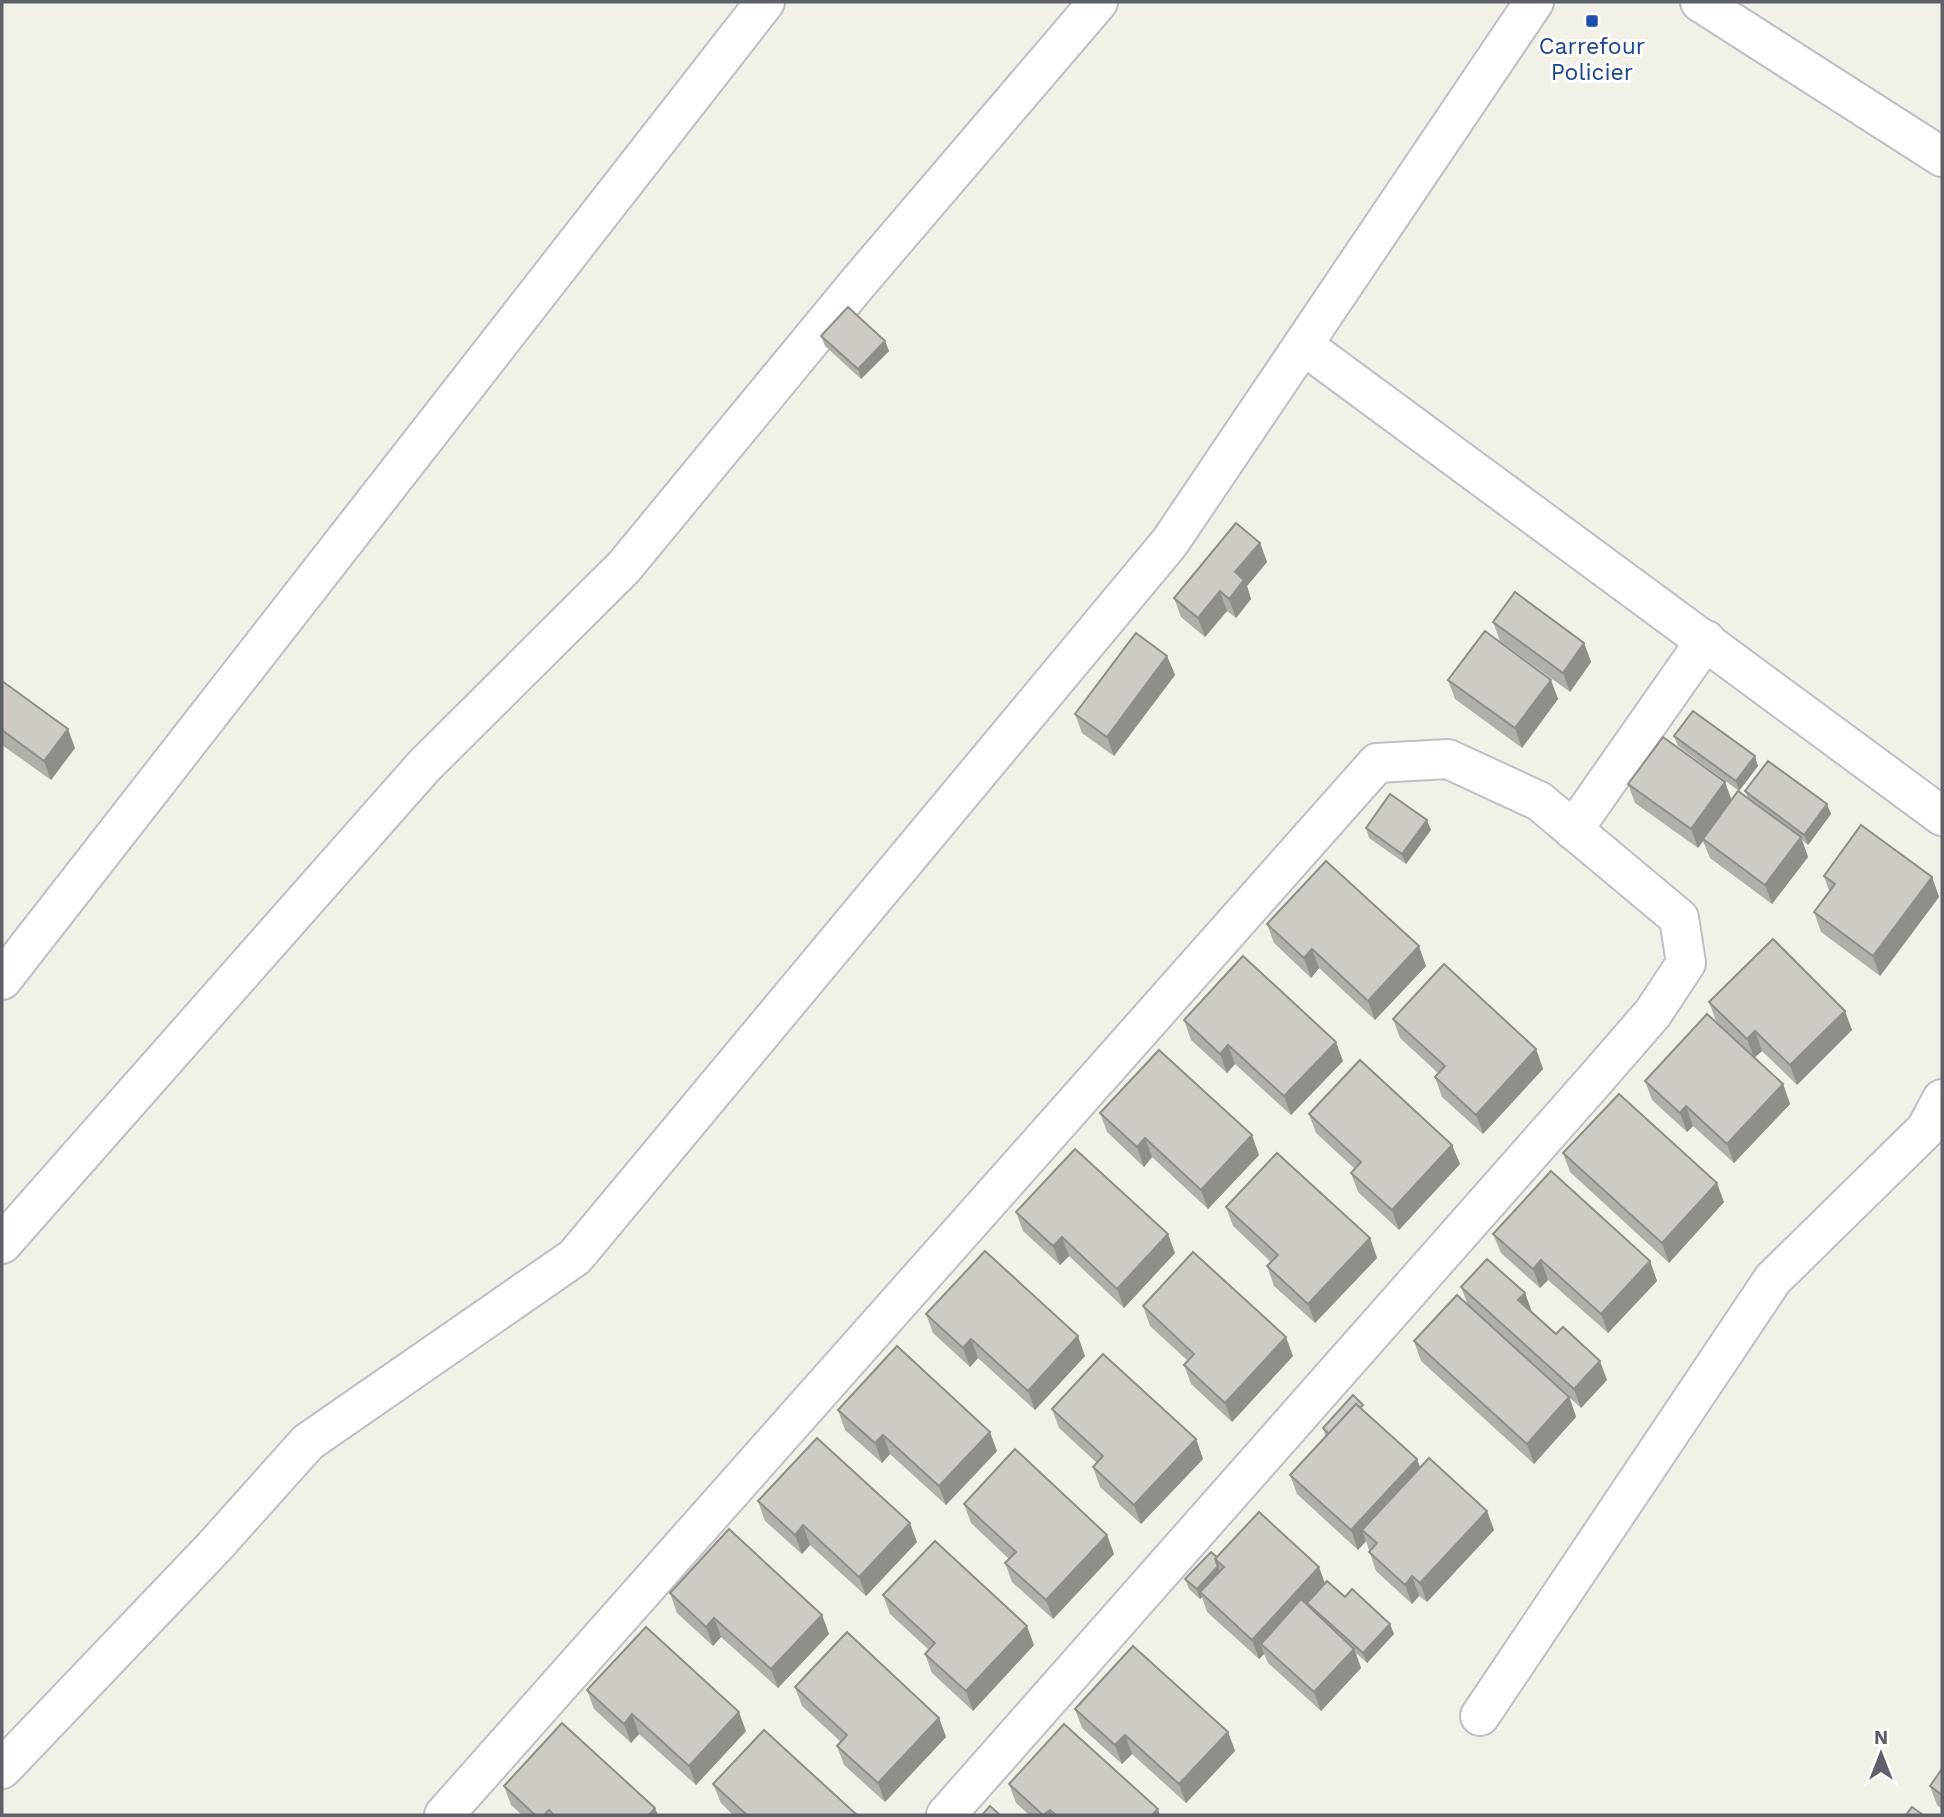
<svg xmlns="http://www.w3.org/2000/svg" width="1944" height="1817" font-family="'Work Sans',sans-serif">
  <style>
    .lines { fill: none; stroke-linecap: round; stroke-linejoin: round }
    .minor-casing { stroke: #bebfc6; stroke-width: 42 }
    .minor { stroke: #fff; stroke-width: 38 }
    .wall { fill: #b0afa9 }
    .shaded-wall { fill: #908e89 }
    .building { fill: #cdcbc4; stroke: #908e89; stroke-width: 2 }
    .transit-dot { fill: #1a4fb4; stroke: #fff; stroke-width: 2.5 }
    .labels { text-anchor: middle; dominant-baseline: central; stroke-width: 6; stroke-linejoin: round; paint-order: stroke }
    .transit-label { font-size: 23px; fill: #164399; stroke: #fff }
  </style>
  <rect width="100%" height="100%" fill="#f2f1e7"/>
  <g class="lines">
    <defs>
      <g id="minor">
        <polyline points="1700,2 1942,157"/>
        <polyline points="1303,345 1942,816"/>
        <polyline points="1573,830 1706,640"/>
        <polyline points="2,980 765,2"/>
        <polyline points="2,1244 424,766 624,567 858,283 1098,2"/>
        <polyline points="1480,1716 1773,1279 1926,1129 1942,1099"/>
        <polyline points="2,1769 214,1547 308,1442 575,1257 1170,542 1534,2"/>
        <polyline points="444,1815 1377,763 1448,759 1539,801 1679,918 1686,963 1653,1013 1594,1081 946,1815"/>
      </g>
    </defs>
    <use href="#minor" class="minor-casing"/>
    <use href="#minor" class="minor"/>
  </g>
  <g class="wall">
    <polygon points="821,336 885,341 889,351 861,379 825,346"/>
    <polygon points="1260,543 1267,562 1247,586 1251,599 1236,618 1227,611 1205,637 1181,617 1174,598"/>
    <polygon points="1493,622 1584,643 1591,662 1570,692 1500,641"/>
    <polygon points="1167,656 1175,675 1114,756 1082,733 1075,714"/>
    <polygon points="1448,680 1558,699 1522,748 1455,699"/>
    <polygon points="2,681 75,748 51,780 2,745"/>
    <polygon points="1674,736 1758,766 1739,791 1678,746"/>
    <polygon points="1725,782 1731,801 1748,798 1745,791 1831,814 1808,845 1802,840 1808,857 1772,904 1710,858 1703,841 1698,848 1635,803 1628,784"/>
    <polygon points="1366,828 1431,830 1406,864 1369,838"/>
    <polygon points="1824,876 1932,877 1939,897 1880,976 1821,932 1814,912 1829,891"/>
    <polygon points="1267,924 1426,966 1375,1020 1319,968 1311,978 1274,943"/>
    <polygon points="1709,1002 1852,1030 1797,1085 1762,1051 1754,1058 1783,1084 1790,1104 1734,1163 1693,1126 1687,1132 1652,1100 1645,1081 1745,1050 1716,1021"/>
    <polygon points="1393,1019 1536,1049 1543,1069 1483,1134 1442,1097 1435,1077 1438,1073 1400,1038"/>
    <polygon points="1184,1020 1343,1061 1291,1115 1235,1064 1227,1073 1191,1040"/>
    <polygon points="1100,1113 1259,1155 1208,1209 1152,1157 1144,1167 1107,1132"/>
    <polygon points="1309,1114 1452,1145 1460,1164 1399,1230 1358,1192 1351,1173 1355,1169 1316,1133"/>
    <polygon points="1563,1153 1724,1202 1669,1263 1570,1172"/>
    <polygon points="1226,1207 1370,1238 1377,1258 1315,1323 1274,1286 1267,1266 1271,1262 1233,1226"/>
    <polygon points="1016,1212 1175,1253 1124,1308 1069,1256 1060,1265 1023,1231"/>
    <polygon points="1493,1234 1650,1261 1657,1281 1608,1333 1548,1280 1540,1288 1501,1253"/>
    <polygon points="1461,1287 1525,1293 1532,1313 1607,1380 1581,1408 1570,1398 1576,1417 1534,1464 1421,1361 1414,1341 1468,1305"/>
    <polygon points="1143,1306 1293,1356 1232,1422 1191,1384 1184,1365 1188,1361 1150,1326"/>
    <polygon points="926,1314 1085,1356 1035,1410 978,1358 970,1367 933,1333"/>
    <polygon points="1052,1409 1196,1439 1203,1459 1141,1524 1100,1487 1093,1467 1097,1463 1059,1428"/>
    <polygon points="838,1410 997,1451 946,1505 890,1454 882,1463 845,1430"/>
    <polygon points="1366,1413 1417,1459 1420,1468 1487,1511 1494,1530 1427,1602 1419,1596 1412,1604 1376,1571 1366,1541 1358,1550 1297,1494 1290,1475 1326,1437 1323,1428"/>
    <polygon points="758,1501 917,1542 866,1596 810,1545 802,1554 765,1521"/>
    <polygon points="964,1504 1107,1535 1114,1554 1053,1619 1012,1582 1005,1563 1009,1559 971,1523"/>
    <polygon points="1217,1557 1325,1583 1394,1634 1367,1663 1356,1653 1361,1668 1321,1711 1268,1663 1264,1654 1259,1659 1207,1612 1202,1597 1200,1599 1189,1589 1185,1579"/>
    <polygon points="670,1593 822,1615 829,1634 778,1688 721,1637 713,1646 677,1613"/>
    <polygon points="883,1595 1034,1645 973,1711 932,1673 925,1654 929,1650 890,1614"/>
    <polygon points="795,1687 939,1718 946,1737 885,1802 844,1765 837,1746 841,1742 802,1706"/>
    <polygon points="587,1690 746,1731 696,1785 639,1734 631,1743 594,1709"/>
    <polygon points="1075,1709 1228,1732 1235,1751 1186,1803 1132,1754 1122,1764 1082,1728"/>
    <polygon points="1942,1769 1942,1809 1937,1805 1930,1786"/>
    <polygon points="713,1784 857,1815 733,1815 721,1803"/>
    <polygon points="1009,1784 1160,1815 1029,1815 1016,1803"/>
    <polygon points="504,1786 658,1815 522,1815 511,1805"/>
  </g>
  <g class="shaded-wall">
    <polygon points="885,341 889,351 861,379 858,369"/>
    <polygon points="1260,543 1267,562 1247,586 1251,599 1236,618 1229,599 1235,572"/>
    <polygon points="1220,591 1227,611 1205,637 1198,618"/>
    <polygon points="1584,643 1591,662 1570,692 1563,673"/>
    <polygon points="1167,656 1175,675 1114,756 1107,737"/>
    <polygon points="1551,680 1558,699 1522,748 1515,728"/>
    <polygon points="68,729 75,748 51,780 44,761"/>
    <polygon points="1755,756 1758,766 1739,791 1736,781"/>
    <polygon points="1725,782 1732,801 1698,848 1691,829"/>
    <polygon points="1827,804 1831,814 1808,845 1804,835"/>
    <polygon points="1427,820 1431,830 1406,864 1402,854"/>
    <polygon points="1801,837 1808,857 1772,904 1765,885"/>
    <polygon points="1932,877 1939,897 1880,976 1873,956"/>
    <polygon points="1419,946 1426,966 1375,1020 1368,1001"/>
    <polygon points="1312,949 1319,968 1311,978 1304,958"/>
    <polygon points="1845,1011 1852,1030 1797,1085 1790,1065"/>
    <polygon points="1755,1031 1762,1051 1754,1058 1747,1039"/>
    <polygon points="1336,1042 1343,1061 1291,1115 1284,1096"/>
    <polygon points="1228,1045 1235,1064 1227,1073 1220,1054"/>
    <polygon points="1536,1049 1543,1069 1483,1134 1476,1115"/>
    <polygon points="1783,1084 1790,1104 1734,1163 1727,1144"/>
    <polygon points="1686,1106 1693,1126 1687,1132 1680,1113"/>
    <polygon points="1252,1135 1259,1155 1208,1209 1201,1190"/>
    <polygon points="1145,1138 1152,1157 1144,1167 1137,1147"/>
    <polygon points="1452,1145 1460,1164 1399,1230 1392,1210"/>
    <polygon points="1717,1183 1724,1202 1669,1263 1662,1243"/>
    <polygon points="1168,1234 1175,1253 1124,1308 1117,1289"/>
    <polygon points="1062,1237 1069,1256 1060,1265 1053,1246"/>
    <polygon points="1370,1238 1377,1258 1315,1323 1308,1304"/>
    <polygon points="1541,1260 1548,1280 1540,1288 1533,1269"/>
    <polygon points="1650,1261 1657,1281 1608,1333 1601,1314"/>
    <polygon points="1525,1293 1532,1312 1525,1320 1518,1300"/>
    <polygon points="1078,1336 1085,1356 1035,1410 1028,1391"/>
    <polygon points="1286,1337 1293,1356 1232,1422 1225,1403"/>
    <polygon points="971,1339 978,1358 970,1367 963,1348"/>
    <polygon points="1600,1361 1607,1380 1581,1408 1574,1389"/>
    <polygon points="1569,1397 1576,1417 1534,1464 1527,1444"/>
    <polygon points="990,1432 997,1451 946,1505 939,1486"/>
    <polygon points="883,1435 890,1454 882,1463 875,1443"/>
    <polygon points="1196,1439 1203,1459 1141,1524 1134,1505"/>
    <polygon points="1417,1459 1424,1478 1362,1530 1366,1541 1358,1550 1351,1530"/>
    <polygon points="1487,1511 1494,1530 1427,1602 1420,1583"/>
    <polygon points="910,1523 917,1542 866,1596 859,1577"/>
    <polygon points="803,1525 810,1545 802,1554 795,1535"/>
    <polygon points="1107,1535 1114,1554 1053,1619 1046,1600"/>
    <polygon points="1218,1566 1221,1576 1200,1592 1202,1597 1200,1599 1197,1589"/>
    <polygon points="1319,1567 1326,1586 1307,1603 1309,1606 1261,1644 1264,1654 1259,1659 1252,1640"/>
    <polygon points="1412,1576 1419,1596 1412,1604 1405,1585"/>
    <polygon points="822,1615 829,1634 778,1688 771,1669"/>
    <polygon points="714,1618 721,1637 713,1646 706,1627"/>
    <polygon points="1390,1624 1394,1634 1367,1663 1363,1653"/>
    <polygon points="1027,1626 1034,1645 973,1711 966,1691"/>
    <polygon points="1354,1649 1361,1668 1321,1711 1314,1692"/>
    <polygon points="739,1712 746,1731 696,1785 689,1766"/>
    <polygon points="632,1714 639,1734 631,1743 624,1724"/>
    <polygon points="939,1718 946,1737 885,1802 878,1783"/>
    <polygon points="1228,1732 1235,1751 1186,1803 1179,1784"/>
    <polygon points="1125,1735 1132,1754 1122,1764 1115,1745"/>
    <polygon points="655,1808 658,1815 649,1815"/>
    <polygon points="1158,1809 1160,1815 1152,1815"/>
    <polygon points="1050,1810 1052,1815 1044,1815"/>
  </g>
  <g class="building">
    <polygon points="848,307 885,341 858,369 821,336"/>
    <polygon points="1236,523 1260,543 1235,572 1244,580 1229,599 1220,591 1198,618 1174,598"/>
    <polygon points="1515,592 1584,643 1563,673 1493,622"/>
    <polygon points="1485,631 1551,680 1515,728 1448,680"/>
    <polygon points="1136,633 1167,656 1107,737 1075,714"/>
    <polygon points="2,681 68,729 44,761 2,730"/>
    <polygon points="1693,711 1755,756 1736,781 1674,736"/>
    <polygon points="1663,737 1725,782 1691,829 1628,784"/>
    <polygon points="1768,761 1827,804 1804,835 1745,791"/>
    <polygon points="1738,791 1801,837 1765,885 1703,839"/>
    <polygon points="1390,794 1427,820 1402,854 1366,828"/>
    <polygon points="1861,825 1932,877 1873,956 1814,912 1835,884 1824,876"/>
    <polygon points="1326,861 1419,946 1368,1001 1312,949 1304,958 1267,924"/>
    <polygon points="1773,939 1845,1011 1790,1065 1755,1031 1747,1039 1709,1002"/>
    <polygon points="1243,956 1336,1042 1284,1096 1228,1045 1220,1054 1184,1020"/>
    <polygon points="1444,964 1536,1049 1476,1115 1435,1077 1445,1066 1393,1019"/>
    <polygon points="1707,1014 1783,1084 1727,1144 1686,1106 1680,1113 1645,1081"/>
    <polygon points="1159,1050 1252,1135 1201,1190 1145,1138 1137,1147 1100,1113"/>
    <polygon points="1360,1060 1452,1145 1392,1210 1351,1173 1361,1162 1309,1114"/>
    <polygon points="1619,1094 1717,1183 1662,1243 1563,1153"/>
    <polygon points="1075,1149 1168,1234 1117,1289 1062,1237 1053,1246 1016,1212"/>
    <polygon points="1277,1153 1370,1238 1308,1304 1267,1266 1278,1255 1226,1207"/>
    <polygon points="1551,1171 1650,1261 1601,1314 1541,1260 1533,1269 1493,1234"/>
    <polygon points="985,1251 1078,1336 1028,1391 971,1339 963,1348 926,1314"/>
    <polygon points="1193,1252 1286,1337 1225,1403 1184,1365 1194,1354 1143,1306"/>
    <polygon points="1487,1259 1525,1293 1518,1300 1556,1334 1563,1327 1600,1361 1574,1389 1461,1287"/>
    <polygon points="1457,1295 1569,1397 1527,1444 1414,1341"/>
    <polygon points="897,1346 990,1432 939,1486 883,1435 875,1443 838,1410"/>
    <polygon points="1103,1354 1196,1439 1134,1505 1093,1467 1103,1456 1052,1409"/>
    <polygon points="1353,1395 1363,1405 1360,1408 1356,1404 1329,1434 1323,1428"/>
    <polygon points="1356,1404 1417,1459 1351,1530 1290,1475"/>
    <polygon points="817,1438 910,1523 859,1577 803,1525 795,1535 758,1501"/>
    <polygon points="1015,1449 1107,1535 1046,1600 1005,1563 1016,1552 964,1504"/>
    <polygon points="1429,1458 1487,1511 1420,1583 1412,1576 1405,1585 1369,1552 1377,1543 1362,1530"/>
    <polygon points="1259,1512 1319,1567 1252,1640 1200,1592 1224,1567 1215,1559"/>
    <polygon points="729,1529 822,1615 771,1669 714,1618 706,1627 670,1593"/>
    <polygon points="935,1541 1027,1626 966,1691 925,1654 935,1643 883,1595"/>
    <polygon points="1211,1552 1217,1557 1215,1559 1218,1566 1197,1589 1185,1579"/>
    <polygon points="1327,1581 1345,1597 1352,1589 1390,1624 1363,1653 1307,1603"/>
    <polygon points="1301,1599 1354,1649 1314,1692 1261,1644"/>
    <polygon points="646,1627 739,1712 689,1766 632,1714 624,1724 587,1690"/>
    <polygon points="847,1632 939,1718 878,1783 837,1746 847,1735 795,1687"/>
    <polygon points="1133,1646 1228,1732 1179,1784 1125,1735 1115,1745 1075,1709"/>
    <polygon points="562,1723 655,1808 649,1815 554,1815 549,1810 544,1815 535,1815 504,1786"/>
    <polygon points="1064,1724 1158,1809 1152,1815 1056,1815 1050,1810 1043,1815 1009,1784"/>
    <polygon points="764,1730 857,1815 747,1815 713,1784"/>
    <polygon points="1942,1769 1942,1795 1930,1786"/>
    <polygon points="990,1806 1000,1815 982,1815"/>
    <polygon points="1912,1807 1923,1815 1906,1815"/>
  </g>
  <rect class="transit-dot" x="1585" y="14" width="14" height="14" rx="3.5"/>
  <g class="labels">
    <g class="transit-label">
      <text x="1592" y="46">Carrefour<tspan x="1592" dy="26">Policier</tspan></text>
    </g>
  </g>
  <rect width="1944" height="1817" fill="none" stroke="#5e6169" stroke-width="7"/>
  <g transform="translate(1881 1754)" stroke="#ffffff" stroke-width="5" paint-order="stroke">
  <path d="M0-5L12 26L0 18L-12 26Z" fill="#5e6169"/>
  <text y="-10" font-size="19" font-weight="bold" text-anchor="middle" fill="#5e6169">N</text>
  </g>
</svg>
